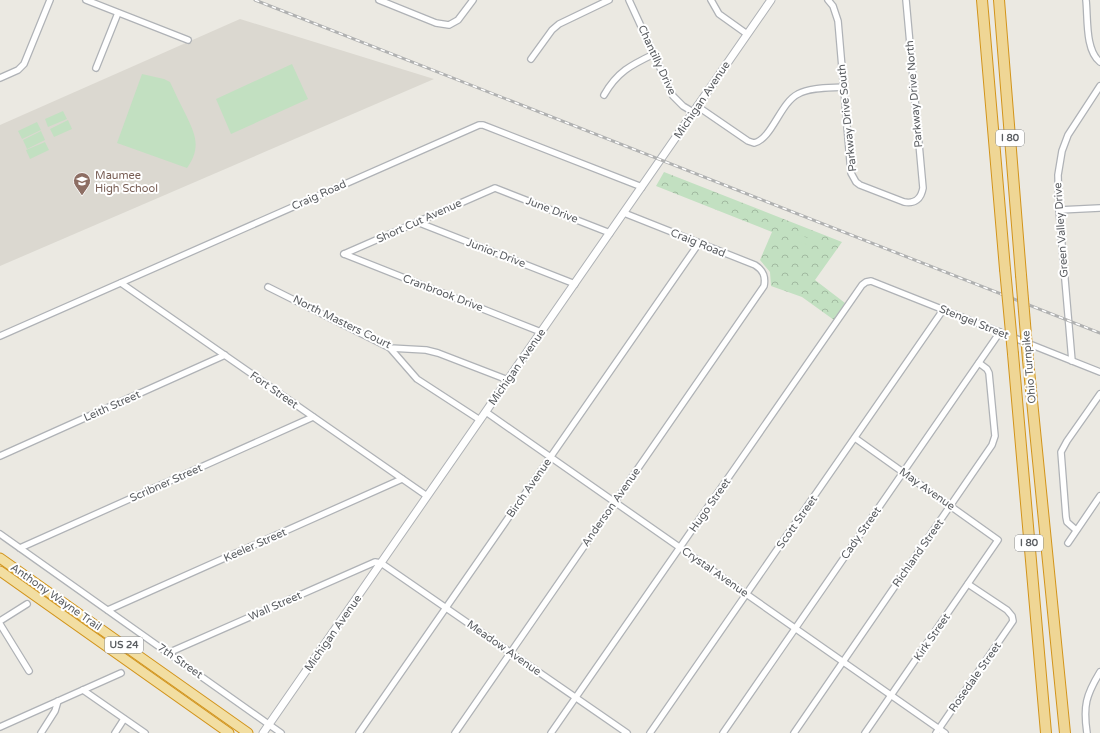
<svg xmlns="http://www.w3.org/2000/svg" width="1100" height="733" font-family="'Varela Round',sans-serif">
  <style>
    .education { fill: #dbd8d0 }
    .park { fill: url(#park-crowns) }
    .pitch { fill: #c2e0c1 }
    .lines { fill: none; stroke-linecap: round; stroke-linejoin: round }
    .minor-casing { stroke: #afb2b6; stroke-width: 8 }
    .tertiary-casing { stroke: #afb2b6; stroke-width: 9 }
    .trunk-casing { stroke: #d2941b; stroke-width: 11 }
    .motorway-casing { stroke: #d2941b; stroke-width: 12 }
    .minor { stroke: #fff; stroke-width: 5.5 }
    .tertiary { stroke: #fff; stroke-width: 7 }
    .trunk { stroke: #f2dea2; stroke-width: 9 }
    .motorway { stroke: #efd695; stroke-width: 10 }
    .rail-casing { stroke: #b0b1b1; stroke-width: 3 }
    .rail { stroke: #fff; stroke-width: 1.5; stroke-dasharray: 4.5; stroke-linecap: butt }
    .motorway-bridge-casing { stroke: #d2941b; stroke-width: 12; stroke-linecap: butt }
    .motorway-bridge { stroke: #efd695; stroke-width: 10 }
    .labels { text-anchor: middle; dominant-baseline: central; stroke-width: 4; stroke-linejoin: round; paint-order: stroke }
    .shield { fill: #fff; stroke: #8c8e90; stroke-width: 1 }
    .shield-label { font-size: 10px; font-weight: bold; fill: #5a5d61 }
    .street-label { font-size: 11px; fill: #5a5d61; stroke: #fff }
    .education-label { font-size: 11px; fill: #785e54; stroke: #fff; text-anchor: start }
  </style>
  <defs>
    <pattern id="park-crowns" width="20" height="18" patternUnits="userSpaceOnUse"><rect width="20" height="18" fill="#c2e0c1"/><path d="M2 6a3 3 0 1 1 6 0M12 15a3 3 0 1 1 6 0" fill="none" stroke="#a1b9a0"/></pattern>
  </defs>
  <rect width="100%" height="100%" fill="#ebe9e2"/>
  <polygon class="education" points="240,19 434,79 0,266 0,125"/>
  <polygon class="park" points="664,172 842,242 815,280 845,303 834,320 802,297 771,286 770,272 760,260 772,232 656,186"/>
  <g class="pitch">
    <polygon points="292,64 308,99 231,134 216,99"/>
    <path d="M 142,74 L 164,79 L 170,82 C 175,93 180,103 185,113 C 195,134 202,147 187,168 L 117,143 Z"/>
    <polygon points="63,111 67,119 48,127 45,119"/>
    <polygon points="68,120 72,129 54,137 50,129"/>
    <polygon points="37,122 41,130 22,139 18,131"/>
    <polygon points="41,131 45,140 27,149 23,140"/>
    <polygon points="45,142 49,150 30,159 26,150"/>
    <polygon points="797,234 813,240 811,246 794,240"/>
  </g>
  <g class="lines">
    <defs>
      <g id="minor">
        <polyline points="86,0 188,40"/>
        <polyline points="379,0 436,23 449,25 458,20 473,0"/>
        <polyline points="629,0 673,96 683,106 693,112"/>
        <polyline points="711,0 719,14 747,34"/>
        <path d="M 828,0 L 833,6 L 838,21 L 851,173 L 856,182 L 860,185 L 904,202 C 915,204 921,199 923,188 L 906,0"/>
        <path d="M 1086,0 C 1088,18 1085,50 1100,62"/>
        <polyline points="531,59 552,30 559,24 609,0"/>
        <polyline points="96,68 118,13"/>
        <polyline points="0,78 18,70 24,64 50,0"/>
        <path d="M 604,95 C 617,72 631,65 654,54"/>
        <path d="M 697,106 L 748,141 L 754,143 C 772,139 780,103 798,94 C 810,87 831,88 844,87"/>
        <polyline points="1059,210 1100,208"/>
        <polyline points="417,222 575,284"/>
        <polyline points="344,254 495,188 610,233"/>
        <polyline points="344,254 541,332"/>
        <polyline points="121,283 427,496"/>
        <polyline points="268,287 390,348 426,350 438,353 508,380"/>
        <polyline points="0,336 479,125 483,125 642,187"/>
        <polyline points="390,348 417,379 480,420"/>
        <polyline points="1072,361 1059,210 1058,175 1062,151 1068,135 1100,86"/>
        <polyline points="486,412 945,733"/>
        <polyline points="855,438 998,540 865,733"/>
        <polyline points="0,456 225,355"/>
        <polyline points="1076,530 1067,522 1066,517 1061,452 1067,441 1100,394"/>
        <polyline points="0,534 281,733"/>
        <polyline points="1068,543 1100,496"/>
        <polyline points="20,548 313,417"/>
        <polyline points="108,610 402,479"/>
        <polyline points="0,621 27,604"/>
        <polyline points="0,624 29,671"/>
        <polyline points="168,653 375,562 381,563 627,733"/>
        <polyline points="83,690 145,733"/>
        <polyline points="0,727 121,673"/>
        <polyline points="41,733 55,711 58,701"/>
        <polyline points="115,733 124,719"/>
        <polyline points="359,733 699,243"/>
        <path d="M 455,733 L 764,286 C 766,276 763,270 755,265 L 624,213"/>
        <polyline points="551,733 862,285 866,282 871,281 1100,372"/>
        <polyline points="650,733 943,310"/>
        <polyline points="723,733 1000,332"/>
        <polyline points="794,733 992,445 995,436 989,373 987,369 979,363"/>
        <polyline points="936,733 1013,621 1012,616 1007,610 968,584"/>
        <path d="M 1087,733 C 1083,706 1086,695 1100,672"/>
      </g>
      <polyline id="tertiary" points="263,733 771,0"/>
      <g id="trunk">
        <polyline points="0,558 248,733"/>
        <polyline points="0,571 229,733"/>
      </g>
      <g id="motorway">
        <polyline points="982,0 1005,269"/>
        <polyline points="999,0 1021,275"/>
        <polyline points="1013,354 1046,733"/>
        <polyline points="1028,360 1065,733"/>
      </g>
    </defs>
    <use href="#minor" class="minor-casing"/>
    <use href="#tertiary" class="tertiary-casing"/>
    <use href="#trunk" class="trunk-casing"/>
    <use href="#motorway" class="motorway-casing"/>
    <use href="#minor" class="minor"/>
    <use href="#tertiary" class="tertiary"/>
    <use href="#trunk" class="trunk"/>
    <use href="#motorway" class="motorway"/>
    <defs>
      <polyline id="rail" points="255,0 1100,333"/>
    </defs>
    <use href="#rail" class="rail-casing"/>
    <use href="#rail" class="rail"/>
    <defs>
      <g id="motorway-bridge">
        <polyline points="1005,269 1013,354"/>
        <polyline points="1021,275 1028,360"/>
      </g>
    </defs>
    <use href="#motorway-bridge" class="motorway-bridge-casing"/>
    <use href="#motorway-bridge" class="motorway-bridge"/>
  </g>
  <defs>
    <symbol id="school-pin" viewBox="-11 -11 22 30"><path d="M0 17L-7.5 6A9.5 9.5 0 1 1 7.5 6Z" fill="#8d6e63" stroke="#fff"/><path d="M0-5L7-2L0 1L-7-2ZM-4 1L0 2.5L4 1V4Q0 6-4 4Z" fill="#fff"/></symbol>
  </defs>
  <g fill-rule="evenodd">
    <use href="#school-pin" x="72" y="171" width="20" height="27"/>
  </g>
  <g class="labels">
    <g class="shield">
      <rect x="996" y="130" width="28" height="16" rx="3"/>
      <rect x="1015" y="535" width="28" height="16" rx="3"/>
      <rect x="105" y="637" width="38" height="16" rx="3"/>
    </g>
    <g class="shield-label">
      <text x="1010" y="138">I 80</text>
      <text x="1029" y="543">I 80</text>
      <text x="124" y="645">US 24</text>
    </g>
    <g class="street-label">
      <text transform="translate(657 60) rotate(65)">Chantilly Drive</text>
      <text transform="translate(914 94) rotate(-95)">Parkway Drive North</text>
      <text transform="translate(702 100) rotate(-56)">Michigan Avenue</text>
      <text transform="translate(847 118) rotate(-96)">Parkway Drive South</text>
      <text transform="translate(319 195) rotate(-24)">Craig Road</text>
      <text transform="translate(552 210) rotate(21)">June Drive</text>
      <text transform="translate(419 221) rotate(-24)">Short Cut Avenue</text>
      <text transform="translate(1061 230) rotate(-94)">Green Valley Drive</text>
      <text transform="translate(698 243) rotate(22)">Craig Road</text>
      <text transform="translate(496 253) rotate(21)">Junior Drive</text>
      <text transform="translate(443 293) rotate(21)">Cranbrook Drive</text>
      <text transform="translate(342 322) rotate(26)">North Masters Court</text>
      <text transform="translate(974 322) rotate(22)">Stengel Street</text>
      <text transform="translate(517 367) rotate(-55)">Michigan Avenue</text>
      <text transform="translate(1029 367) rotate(-95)">Ohio Turnpike</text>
      <text transform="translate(274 390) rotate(35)">Fort Street</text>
      <text transform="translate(112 406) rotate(-24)">Leith Street</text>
      <text transform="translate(166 483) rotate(-24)">Scribner Street</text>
      <text transform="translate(529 488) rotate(-55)">Birch Avenue</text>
      <text transform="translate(927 489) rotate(35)">May Avenue</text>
      <text transform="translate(710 505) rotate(-55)">Hugo Street</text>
      <text transform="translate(611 507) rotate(-55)">Anderson Avenue</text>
      <text transform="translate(797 522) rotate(-55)">Scott Street</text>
      <text transform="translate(861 533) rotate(-55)">Cady Street</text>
      <text transform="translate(255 545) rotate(-24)">Keeler Street</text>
      <text transform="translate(918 553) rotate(-55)">Richland Street</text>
      <text transform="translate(715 572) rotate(35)">Crystal Avenue</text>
      <text transform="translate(56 597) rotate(35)">Anthony Wayne Trail</text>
      <text transform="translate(275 606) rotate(-24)">Wall Street</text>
      <text transform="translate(333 633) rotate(-55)">Michigan Avenue</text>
      <text transform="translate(932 637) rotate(-55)">Kirk Street</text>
      <text transform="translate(504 648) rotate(35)">Meadow Avenue</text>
      <text transform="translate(180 661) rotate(35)">7th Street</text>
      <text transform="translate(975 677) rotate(-55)">Rosedale Street</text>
    </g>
    <g class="education-label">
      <text x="95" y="175">Maumee<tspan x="95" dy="13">High School</tspan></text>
    </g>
  </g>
</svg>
